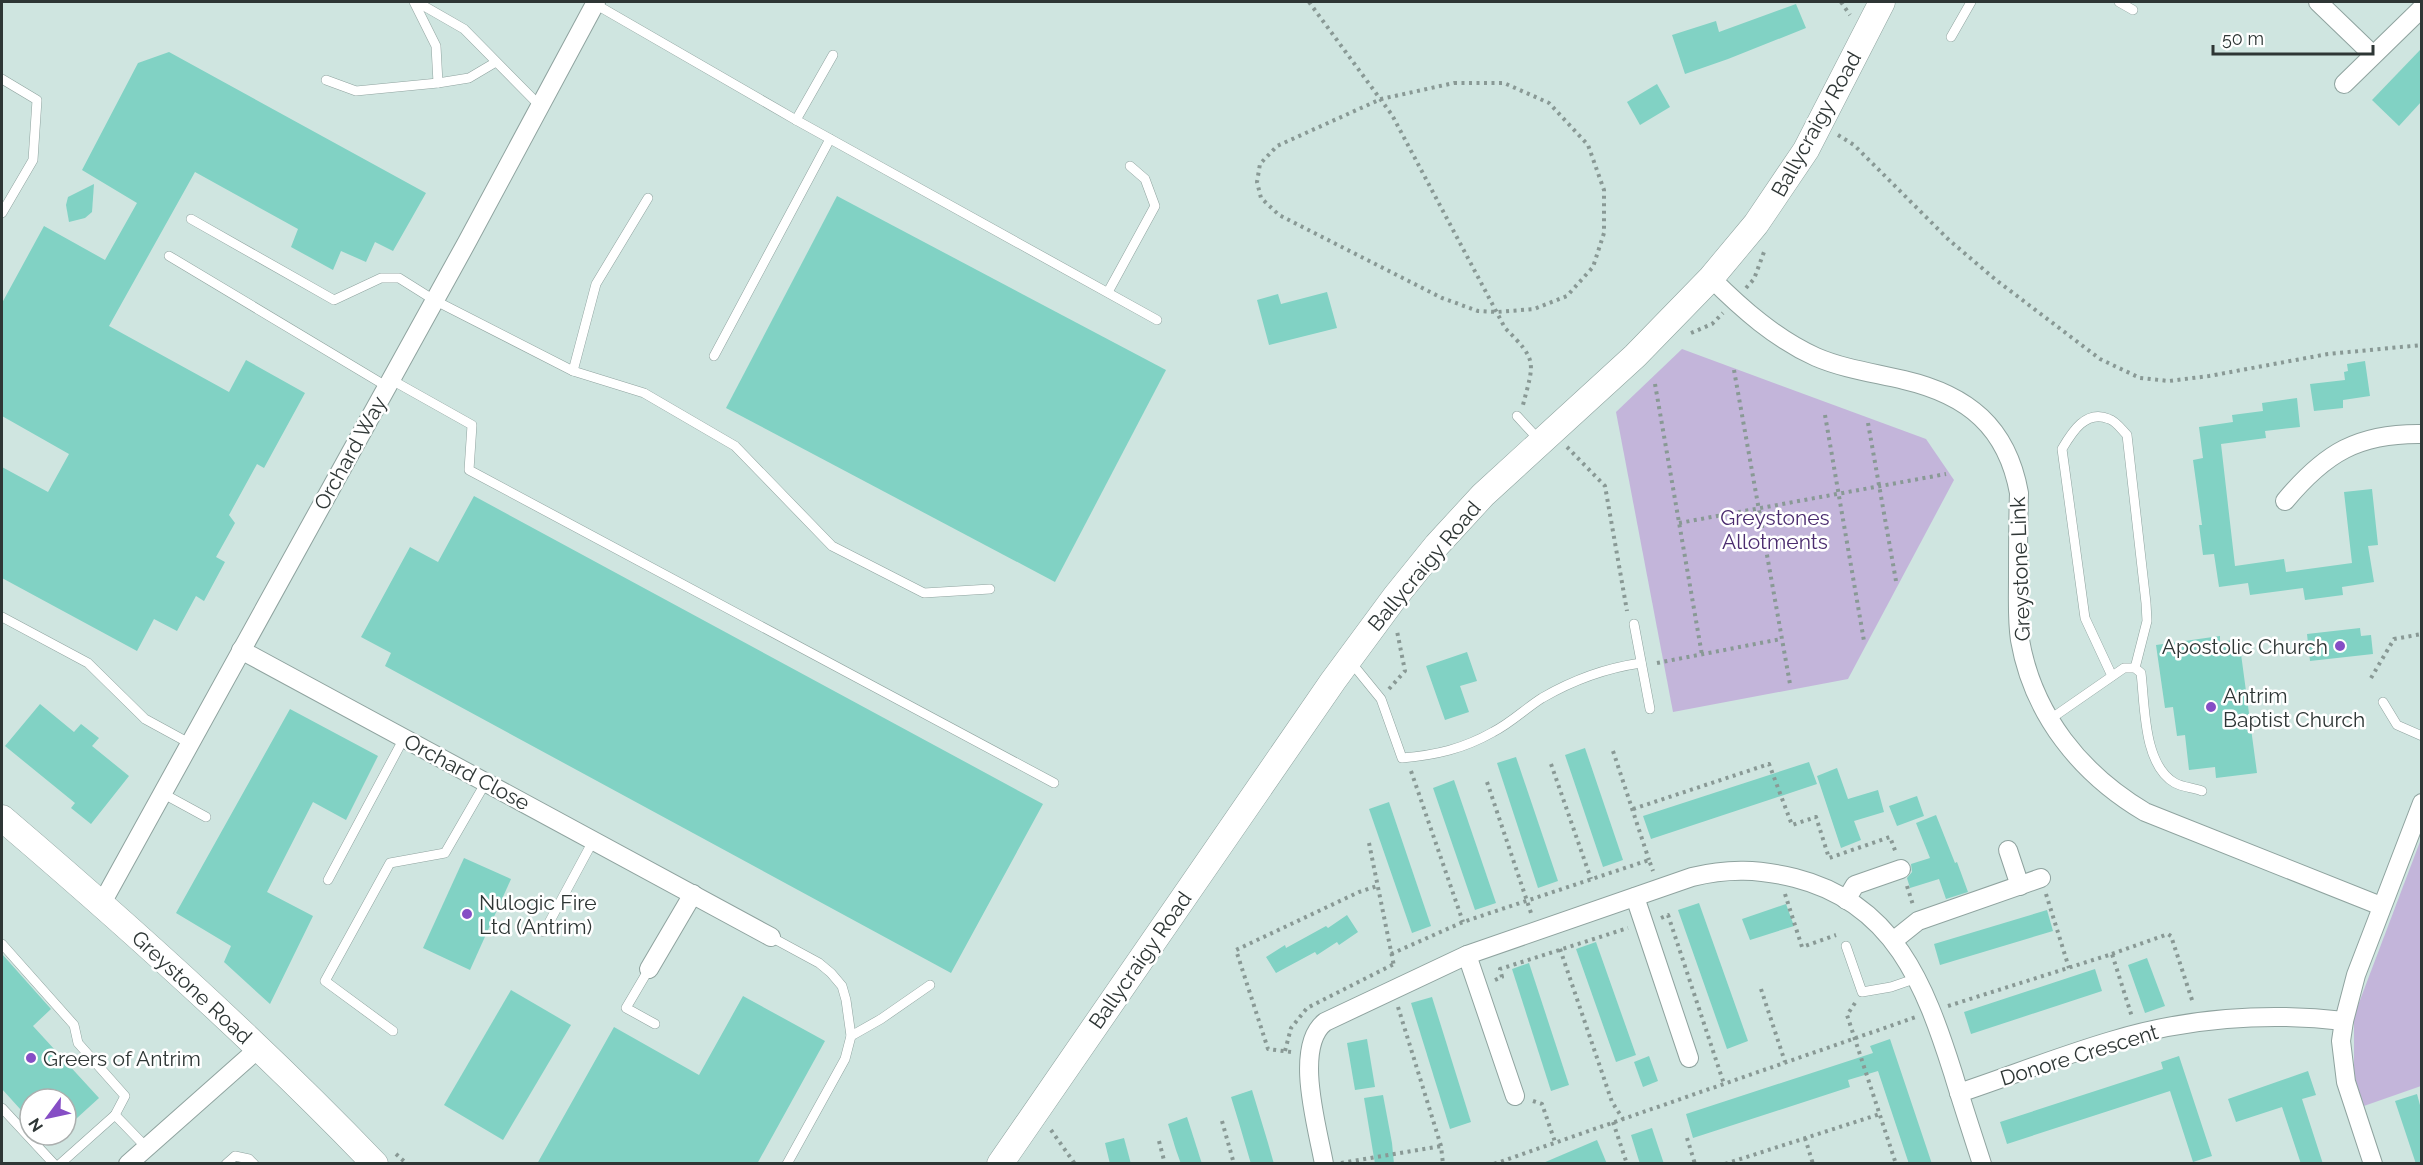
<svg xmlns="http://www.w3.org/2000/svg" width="2423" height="1165" font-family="Raleway,sans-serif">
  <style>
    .green { fill: #c3b5da }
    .building { fill: #81d2c4 }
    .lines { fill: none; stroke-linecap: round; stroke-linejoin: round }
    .lane-casing { stroke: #8fa39f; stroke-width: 10 }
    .street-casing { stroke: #8fa39f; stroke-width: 20 }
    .secondary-casing { stroke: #8fa39f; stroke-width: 27 }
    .path { stroke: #899995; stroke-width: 4; stroke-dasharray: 3 4.5; stroke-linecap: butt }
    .lane { stroke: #fff; stroke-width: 9 }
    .street { stroke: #fff; stroke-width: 18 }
    .secondary { stroke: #fff; stroke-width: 26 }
    .poi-dot { fill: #864ec5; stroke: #fff; stroke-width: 2 }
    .labels { text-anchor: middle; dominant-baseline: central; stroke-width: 5; stroke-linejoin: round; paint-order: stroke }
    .street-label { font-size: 21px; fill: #2e3635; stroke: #fff }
    .park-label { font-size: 21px; fill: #4b2c6f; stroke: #fff }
    .poi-label { font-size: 21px; fill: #2e3635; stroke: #fff; text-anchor: start }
  </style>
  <rect width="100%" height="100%" fill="#cfe5e0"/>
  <g class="green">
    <polygon points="1682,349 1926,439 1954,480 1848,679 1673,712 1616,412"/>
    <polygon points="2421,839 2421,1086 2361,1107 2354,1078 2354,1016"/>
  </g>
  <g class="building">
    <polygon points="1796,4 1806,28 1728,59 1685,74 1672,35 1716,21 1719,32"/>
    <polygon points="2421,49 2421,102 2399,126 2372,100"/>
    <polygon points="169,52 426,193 393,251 375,242 366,262 341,251 333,270 291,247 298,229 195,172 109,326 229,392 246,360 305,393 264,468 257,464 229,515 235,523 216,557 225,562 204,601 196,596 177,631 154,619 137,651 2,578 2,467 48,492 69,454 2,416 2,303 44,226 105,260 137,203 82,170 138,63"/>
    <polygon points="1657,84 1670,107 1640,125 1627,102"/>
    <polygon points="94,184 92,212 85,218 69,222 66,205 68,197"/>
    <polygon points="837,196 1166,370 1055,582 726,408"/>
    <polygon points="1327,292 1337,328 1269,345 1257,300 1278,294 1281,304"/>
    <polygon points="2365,361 2370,396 2343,400 2343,408 2314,411 2310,384 2345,380 2344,372 2348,371 2347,364"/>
    <polygon points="2297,398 2300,427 2265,431 2266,438 2221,444 2235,566 2284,559 2286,572 2352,563 2344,492 2372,489 2378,545 2368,546 2374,582 2342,587 2343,595 2305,600 2303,588 2250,595 2248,583 2219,587 2214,554 2203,555 2199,525 2202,525 2193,460 2203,458 2199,427 2233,422 2232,415 2263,411 2262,403"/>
    <polygon points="474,496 1043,804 951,973 385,666 391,653 361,637 410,547 438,562"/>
    <polygon points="2360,628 2361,636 2371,635 2373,654 2310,661 2307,634"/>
    <polygon points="2220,636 2220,642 2239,639 2257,773 2216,778 2215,767 2189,770 2185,735 2177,736 2173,707 2165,708 2156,645"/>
    <polygon points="1467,652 1477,681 1460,686 1469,712 1445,720 1426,666"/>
    <polygon points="40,704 74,732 81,724 99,738 92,746 129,776 91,824 71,808 75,803 5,746"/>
    <polygon points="290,709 378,756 346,820 313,802 267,892 313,916 270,1004 224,962 231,946 176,913"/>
    <polygon points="1585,748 1623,860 1603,867 1565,755"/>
    <polygon points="1516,757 1558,881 1538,888 1497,763"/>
    <polygon points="1809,762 1817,784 1651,839 1643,816"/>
    <polygon points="1837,768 1848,799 1878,790 1884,812 1854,821 1861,840 1841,848 1817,776"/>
    <polygon points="1454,780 1496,903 1475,910 1433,788"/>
    <polygon points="1917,796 1924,816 1897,826 1889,806"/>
    <polygon points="1389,802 1431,926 1412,933 1369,809"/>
    <polygon points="1936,815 1955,863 1957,862 1968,892 1946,899 1939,879 1910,888 1907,878 1912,872 1911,864 1930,858 1916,823"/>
    <polygon points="464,858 511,879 470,970 423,948"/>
    <polygon points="1699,903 1748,1041 1727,1049 1678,910"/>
    <polygon points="1786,904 1794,926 1750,940 1742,919"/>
    <polygon points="2047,910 2053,931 1940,965 1934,944"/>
    <polygon points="1347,915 1358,932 1339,945 1337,942 1317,955 1315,952 1276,973 1266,957 1285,945 1286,948 1326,926 1328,928"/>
    <polygon points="1596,942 1636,1055 1616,1062 1576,949"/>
    <polygon points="2,954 51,1009 33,1026 99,1098 66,1128 66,1099 30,1099 30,1120 2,1089"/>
    <polygon points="2147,958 2165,1006 2145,1013 2128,965"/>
    <polygon points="1529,963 1569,1085 1551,1091 1512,969"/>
    <polygon points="2095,969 2102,991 1971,1034 1964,1012"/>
    <polygon points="511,990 571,1025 503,1140 444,1105"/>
    <polygon points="743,996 825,1041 757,1164 537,1164 614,1027 699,1075"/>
    <polygon points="1432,997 1471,1122 1450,1129 1411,1003"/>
    <polygon points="1367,1039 1375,1087 1355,1090 1347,1043"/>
    <polygon points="1890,1039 1932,1164 1909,1164 1878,1071 1848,1080 1850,1087 1693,1138 1686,1114 1873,1053 1870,1046"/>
    <polygon points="1649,1056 1658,1081 1643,1087 1634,1062"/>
    <polygon points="2179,1056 2212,1156 2193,1162 2170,1091 2007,1144 2000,1122 2163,1069 2161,1062"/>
    <polygon points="2308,1071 2316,1095 2302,1099 2323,1164 2301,1164 2282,1107 2236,1122 2228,1099"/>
    <polygon points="1252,1090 1268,1143 1274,1164 1251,1164 1239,1123 1231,1097"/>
    <polygon points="2417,1094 2421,1109 2421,1164 2416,1164 2395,1101"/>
    <polygon points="1383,1095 1392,1143 1394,1164 1375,1164 1364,1098"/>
    <polygon points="1187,1117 1195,1142 1202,1164 1181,1164 1176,1150 1168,1124"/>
    <polygon points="1652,1128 1664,1164 1640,1164 1631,1135"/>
    <polygon points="1124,1138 1131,1164 1110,1164 1105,1143"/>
    <polygon points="1597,1140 1607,1164 1543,1164 1543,1163"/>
  </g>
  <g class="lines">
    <defs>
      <g id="lane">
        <polyline points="414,2 436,46 438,83"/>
        <polyline points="417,2 464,29 540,106"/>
        <polyline points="2119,2 2133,10"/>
        <polyline points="595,4 796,120 1157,320"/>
        <polyline points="1951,37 1971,2"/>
        <polyline points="2,79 37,100 33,160 2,213"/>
        <polyline points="326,80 356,91 438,83 469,78 496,62"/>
        <polyline points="796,120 833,55"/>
        <polyline points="191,219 334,300 381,278 399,278 434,300 573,371 644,393 735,446 832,546 924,593 990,589"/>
        <polyline points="169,256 386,386"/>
        <polyline points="1108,292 1155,206 1145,179 1130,166"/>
        <polyline points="714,356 830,139"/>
        <polyline points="573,371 596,284 648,198"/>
        <polyline points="390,379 472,425 469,470 1054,783"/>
        <polyline points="1517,416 1540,441"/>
        <polyline points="2,617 88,663 145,719 189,743"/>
        <polyline points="1634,624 1650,709"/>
        <path d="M 1350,661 L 1381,699 L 1402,758 C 1436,755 1463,749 1493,732 C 1511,723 1526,708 1542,698 C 1573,680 1606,668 1641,663"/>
        <path d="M 2112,676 L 2085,618 L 2062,449 C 2072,432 2086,409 2109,419 C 2116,421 2122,430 2127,435 L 2146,603 L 2147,621 L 2135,668"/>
        <polyline points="2383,702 2397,725 2422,736"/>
        <path d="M 2049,720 L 2124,668 L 2135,668 L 2141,673 C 2145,705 2143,765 2175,783 C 2182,787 2194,788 2202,791"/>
        <polyline points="162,793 206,817"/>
        <polyline points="328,880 404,738"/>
        <polyline points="544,932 593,841"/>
        <polyline points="771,937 819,963 831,973 842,986 846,1000 851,1036 845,1059 787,1164"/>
        <polyline points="2,944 74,1025 78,1043 125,1096 115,1115"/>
        <polyline points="1846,946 1862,992 1891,987 1917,978"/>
        <polyline points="649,969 626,1008 655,1024"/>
        <polyline points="393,1031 325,981 390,863 445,853 486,782"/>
        <polyline points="851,1036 881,1019 930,985"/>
        <polyline points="2,1108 54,1164"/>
        <polyline points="60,1164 115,1115 147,1148"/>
        <polyline points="226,1164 235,1156 249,1159 254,1164"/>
      </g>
      <g id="street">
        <polyline points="2318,2 2373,55"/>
        <polyline points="2344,84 2422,8"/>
        <path d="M 1711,278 C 1742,309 1776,339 1816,357 C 1844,369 1875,373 1904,380 C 1968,395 2007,427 2019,493 C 2018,522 2018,551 2018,580 C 2018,600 2017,620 2020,640 C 2033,715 2081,774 2145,812 L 2381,906"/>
        <path d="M 2285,501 C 2325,453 2358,433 2422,434"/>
        <polyline points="241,650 771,937"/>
        <polyline points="2008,850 2020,886"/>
        <polyline points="1635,897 1689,1058"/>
        <polyline points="1846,900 1855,885 1901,869"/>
        <polyline points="102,903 467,242 596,2"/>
        <polyline points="1893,941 1918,921 2041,878"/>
        <polyline points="1467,955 1515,1096"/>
        <polyline points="649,969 693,894"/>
        <path d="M 1959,1093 C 2010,1076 2060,1056 2111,1041 C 2185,1018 2267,1012 2344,1021"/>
        <polyline points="128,1164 259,1048"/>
        <path d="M 1324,1164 C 1318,1129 1293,1047 1325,1022 L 1467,955 L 1692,877 C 1728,868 1759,869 1795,878 C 1894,903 1925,985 1953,1073 C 1962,1103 1972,1133 1982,1164"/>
        <polyline points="2373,1164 2346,1082 2341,1041 2344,1021 2356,975 2422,803"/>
      </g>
      <g id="secondary">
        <path d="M 2,818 C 131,928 257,1041 375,1164"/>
        <polyline points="1000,1164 1333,681 1395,597 1437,545 1483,495 1635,356 1711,278 1756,224 1806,150 1882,2"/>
      </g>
    </defs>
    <use href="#lane" class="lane-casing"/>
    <use href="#street" class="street-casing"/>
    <use href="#secondary" class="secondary-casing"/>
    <g class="path">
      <path d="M 1309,2 L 1392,115 L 1505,328 C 1538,361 1534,362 1523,405"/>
      <polyline points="1841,2 1850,15"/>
      <polygon points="1454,83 1504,83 1549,103 1588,145 1604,190 1604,233 1593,267 1567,296 1534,309 1497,312 1478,311 1442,298 1279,215 1261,198 1257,182 1260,164 1277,146 1381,99"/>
      <polyline points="1838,135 1854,145 1949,240 1996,280 2100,359 2140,378 2169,381 2209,376 2328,354 2422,345"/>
      <polyline points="1746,288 1754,279 1764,252"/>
      <polyline points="1691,333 1712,324 1723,313"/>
      <polyline points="1734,370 1790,684"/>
      <polyline points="1655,384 1702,655"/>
      <polyline points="1825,415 1864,641"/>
      <polyline points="1868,423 1896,581"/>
      <polyline points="1567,447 1605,486 1627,611"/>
      <polyline points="1679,523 1946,474"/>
      <polyline points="1657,663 1781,639"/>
      <polyline points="2371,678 2394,639 2422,634"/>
      <polyline points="1389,689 1405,671 1397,631"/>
      <polyline points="1613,751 1649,860"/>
      <polyline points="1551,764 1591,879"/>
      <polyline points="1411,771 1463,922"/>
      <polyline points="1487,782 1531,913"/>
      <polyline points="1633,809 1769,764 1792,825 1816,817 1829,858 1890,837 1896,853"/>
      <polyline points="1369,843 1394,966"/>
      <polyline points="1907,886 1913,905"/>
      <polyline points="1785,894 1802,947 1836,935"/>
      <polyline points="2046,894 2069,968"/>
      <polyline points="1661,918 1668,915 1724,1084"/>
      <polyline points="1560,949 1612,1102 1623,1119"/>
      <polyline points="1391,954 1463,922 1649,860 1653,871"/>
      <polyline points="2112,954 2168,934 2171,936 2193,1003"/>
      <polyline points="1495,980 1502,977 1500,969 1628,928"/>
      <polyline points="1761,989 1785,1062"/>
      <polyline points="1855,1003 1847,1015 1896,1164"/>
      <polyline points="1948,1006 2112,954 2132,1017"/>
      <polyline points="1398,1007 1441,1146 1443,1164"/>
      <polyline points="1285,1051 1291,1028 1307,1008 1394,964"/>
      <polyline points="1291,1052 1268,1049 1236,950 1359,892 1377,886"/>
      <polyline points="1533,1101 1542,1104 1555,1142"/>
      <polyline points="1222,1121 1234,1164"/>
      <polyline points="1613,1122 1627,1164"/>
      <polyline points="1051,1130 1075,1164"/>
      <polyline points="1687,1138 1695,1164"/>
      <polyline points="1805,1138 1813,1164"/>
      <polyline points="1159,1141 1165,1164"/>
      <polyline points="396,1154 407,1164"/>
      <polyline points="1341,1163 1441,1146"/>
      <polyline points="1494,1164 1916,1017"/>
      <polyline points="1725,1164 1880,1114"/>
    </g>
    <use href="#lane" class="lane"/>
    <use href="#street" class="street"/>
    <use href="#secondary" class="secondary"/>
  </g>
  <g class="poi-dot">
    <circle cx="2340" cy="646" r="6"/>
    <circle cx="2211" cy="707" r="6"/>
    <circle cx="467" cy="914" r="6"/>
    <circle cx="31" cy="1058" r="6"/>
  </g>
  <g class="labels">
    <g class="street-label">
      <text transform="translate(1816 124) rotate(-61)">Ballycraigy Road</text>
      <text transform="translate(350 453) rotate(-61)">Orchard Way</text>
      <text transform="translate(1424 566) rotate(-50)">Ballycraigy Road</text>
      <text transform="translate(2020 569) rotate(-92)">Greystone Link</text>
      <text transform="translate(467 772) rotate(28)">Orchard Close</text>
      <text transform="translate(1140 960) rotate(-55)">Ballycraigy Road</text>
      <text transform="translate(192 987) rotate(43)">Greystone Road</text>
      <text transform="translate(2079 1055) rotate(-17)">Donore Crescent</text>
    </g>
    <g class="park-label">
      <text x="1775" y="517">Greystones<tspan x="1775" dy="24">Allotments</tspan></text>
    </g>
    <g class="poi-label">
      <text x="2328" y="646" text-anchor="end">Apostolic Church</text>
      <text x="2223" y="695">Antrim<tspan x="2223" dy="24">Baptist Church</tspan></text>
      <text x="479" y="902">Nulogic Fire<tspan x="479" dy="24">Ltd (Antrim)</tspan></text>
      <text x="43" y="1058">Greers of Antrim</text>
    </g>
  </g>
  <rect width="2423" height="1165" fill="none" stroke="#2e3635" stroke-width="6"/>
  <g transform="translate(48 1117) rotate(237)"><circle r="28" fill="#ffffff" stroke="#abafae" stroke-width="1.5"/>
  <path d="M0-4.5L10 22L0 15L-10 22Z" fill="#864ec5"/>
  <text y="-9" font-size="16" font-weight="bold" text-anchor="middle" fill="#2e3635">N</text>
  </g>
  <path d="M2213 45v9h160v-9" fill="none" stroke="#2e3635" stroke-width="3"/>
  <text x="2222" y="45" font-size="18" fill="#2e3635" stroke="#ffffff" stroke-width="4.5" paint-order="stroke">50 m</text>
</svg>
